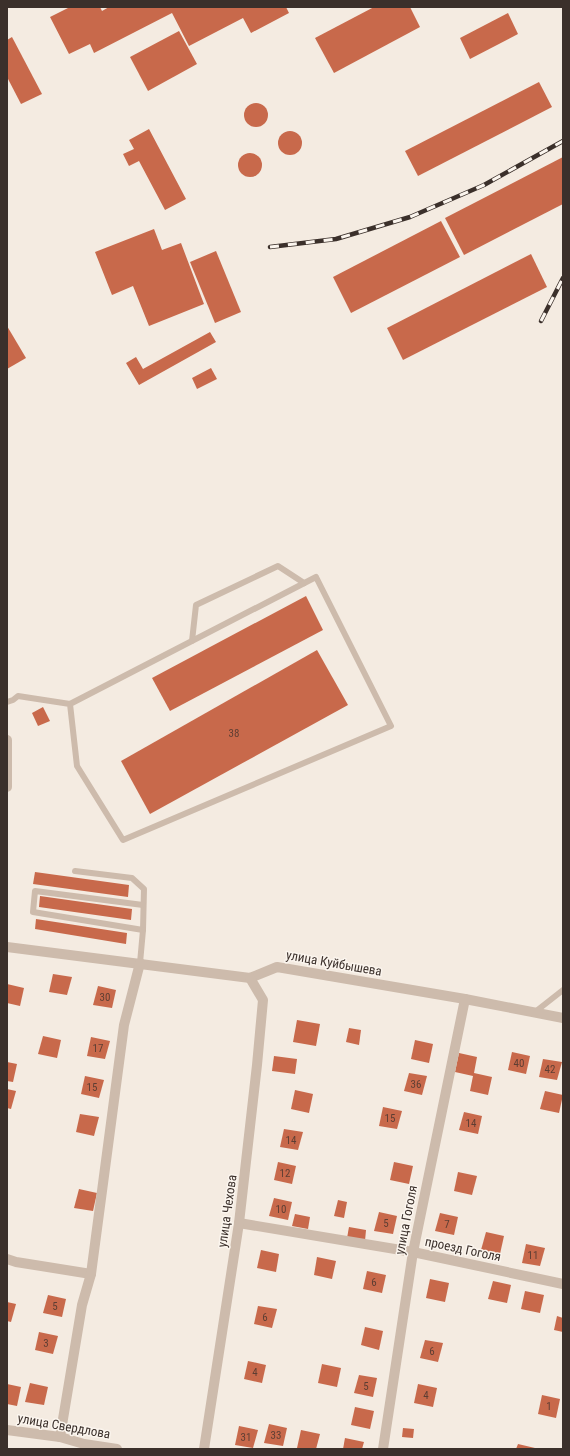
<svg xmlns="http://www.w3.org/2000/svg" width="570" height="1456" font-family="'Roboto Condensed',sans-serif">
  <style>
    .building { fill: #c8694b }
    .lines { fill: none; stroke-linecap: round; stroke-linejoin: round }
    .service { stroke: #cdbbac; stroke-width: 6 }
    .minor { stroke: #cdbbac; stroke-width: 10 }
    .tertiary { stroke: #cdbbac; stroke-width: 10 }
    .rail-casing { stroke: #3b302b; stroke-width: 4.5 }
    .rail { stroke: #fbf5ee; stroke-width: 3; stroke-dasharray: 9; stroke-linecap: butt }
    .labels { text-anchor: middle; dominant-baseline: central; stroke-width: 3; stroke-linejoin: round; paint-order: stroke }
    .number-label { font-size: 11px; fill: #5e3e33 }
    .street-label { font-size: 13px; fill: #3b302b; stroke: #fbf5ee }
  </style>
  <rect width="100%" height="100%" fill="#f4ebe1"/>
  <g class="building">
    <polygon points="70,7 100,7 102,11 109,7 286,7 289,13 251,33 243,18 189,46 172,13 94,53 90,44 69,54 50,17"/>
    <polygon points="374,7 410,7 420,27 334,73 315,38"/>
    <polygon points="508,13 518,34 470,59 460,38"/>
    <polygon points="179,31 197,64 148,91 130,57"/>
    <polygon points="12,37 42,94 21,104 7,77 7,40"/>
    <polygon points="539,82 552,107 418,176 405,151"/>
    <circle cx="256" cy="115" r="12"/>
    <polygon points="149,129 186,199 165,210 139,161 129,166 123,154 134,149 129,140"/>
    <circle cx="290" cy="143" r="12"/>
    <circle cx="250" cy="165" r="12"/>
    <polygon points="563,157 563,204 464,255 445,218"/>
    <polygon points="441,221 460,257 351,313 333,277"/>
    <polygon points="154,229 162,250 181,243 204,304 149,326 133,286 112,295 95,252"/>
    <polygon points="216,251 241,312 215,323 190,262"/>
    <polygon points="531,254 547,287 403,360 387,328"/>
    <polygon points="7,326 26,358 7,369"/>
    <polygon points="210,332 216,342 139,385 126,363 136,357 143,369"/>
    <polygon points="211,368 217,379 197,389 192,378"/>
    <polygon points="306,596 323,630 170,711 152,678"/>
    <polygon points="317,650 348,705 150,814 121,761"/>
    <polygon points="43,707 50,721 38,726 32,713"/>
    <polygon points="35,872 129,885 128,897 33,884"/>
    <polygon points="40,896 132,909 131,920 39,907"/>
    <polygon points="36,919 127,933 126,944 35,929"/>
    <polygon points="53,974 72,977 67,995 49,992"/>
    <polygon points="7,984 24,988 20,1006 7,1003"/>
    <polygon points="98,986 116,990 112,1008 93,1005"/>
    <polygon points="297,1020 320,1024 316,1046 293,1042"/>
    <polygon points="349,1028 361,1030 359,1045 346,1042"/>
    <polygon points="43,1036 61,1040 57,1058 38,1054"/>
    <polygon points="91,1037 110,1041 105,1059 87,1056"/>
    <polygon points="415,1040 433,1044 429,1063 411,1059"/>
    <polygon points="512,1052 530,1056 526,1074 508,1070"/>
    <polygon points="459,1053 477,1057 474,1073 492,1077 488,1095 470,1091 473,1076 455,1072"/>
    <polygon points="274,1056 297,1059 295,1074 272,1071"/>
    <polygon points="543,1059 562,1062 557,1080 539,1077"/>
    <polygon points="7,1062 17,1064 13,1082 7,1081"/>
    <polygon points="409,1073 427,1076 422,1095 404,1091"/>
    <polygon points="85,1076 104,1080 99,1098 81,1094"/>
    <polygon points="7,1089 16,1091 11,1109 7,1108"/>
    <polygon points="295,1090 313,1094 309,1113 291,1109"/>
    <polygon points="545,1091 563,1095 559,1113 540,1109"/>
    <polygon points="383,1107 402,1111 397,1129 379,1126"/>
    <polygon points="464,1112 482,1116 478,1134 459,1130"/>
    <polygon points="80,1114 99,1117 94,1136 76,1132"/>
    <polygon points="284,1129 303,1132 298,1150 280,1147"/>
    <polygon points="278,1162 296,1166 292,1184 274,1180"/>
    <polygon points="394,1162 413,1166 409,1184 390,1180"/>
    <polygon points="458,1172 477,1176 472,1195 454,1191"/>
    <polygon points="79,1189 97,1193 93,1211 74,1208"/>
    <polygon points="274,1198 292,1202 288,1220 269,1216"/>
    <polygon points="338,1200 347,1202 344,1218 334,1216"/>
    <polygon points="379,1212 397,1216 393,1234 374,1231"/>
    <polygon points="440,1213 458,1217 454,1235 435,1231"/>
    <polygon points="295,1214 310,1217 308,1229 292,1226"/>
    <polygon points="349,1227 366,1230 365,1241 347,1238"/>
    <polygon points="486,1232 504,1236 500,1254 481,1250"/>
    <polygon points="526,1244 545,1248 540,1266 522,1263"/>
    <polygon points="261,1250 279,1254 276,1272 257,1268"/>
    <polygon points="317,1257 336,1261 332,1279 314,1275"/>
    <polygon points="367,1271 386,1275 382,1293 363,1289"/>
    <polygon points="430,1279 449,1283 445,1302 426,1298"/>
    <polygon points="493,1281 511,1285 507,1303 488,1299"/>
    <polygon points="525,1291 544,1295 540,1313 521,1309"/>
    <polygon points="48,1295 66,1299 62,1317 43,1313"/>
    <polygon points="7,1302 16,1304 11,1322 7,1321"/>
    <polygon points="258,1306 277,1309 272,1328 254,1324"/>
    <polygon points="557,1316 563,1318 563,1332 554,1330"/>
    <polygon points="365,1327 383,1331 379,1350 361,1345"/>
    <polygon points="39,1332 58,1336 53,1354 35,1350"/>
    <polygon points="425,1340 443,1343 438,1362 420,1358"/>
    <polygon points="248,1361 266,1365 262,1383 244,1379"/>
    <polygon points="322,1364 341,1368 337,1387 318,1383"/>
    <polygon points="359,1375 377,1378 373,1397 354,1393"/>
    <polygon points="30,1383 48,1387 44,1405 25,1402"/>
    <polygon points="7,1384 21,1387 17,1406 7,1404"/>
    <polygon points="418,1384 437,1388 433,1407 414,1403"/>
    <polygon points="542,1395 560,1399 556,1418 538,1414"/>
    <polygon points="355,1407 374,1411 370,1429 351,1425"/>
    <polygon points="269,1424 287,1428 283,1446 264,1443"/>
    <polygon points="239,1426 258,1430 253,1448 235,1445"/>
    <polygon points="403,1428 414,1429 413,1438 402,1437"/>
    <polygon points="301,1430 320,1434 316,1449 297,1448"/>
    <polygon points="345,1438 364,1442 362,1449 343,1449"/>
    <polygon points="518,1444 535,1448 535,1449 516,1449"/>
  </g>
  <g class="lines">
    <g class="service">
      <polyline points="192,641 196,605 278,566 304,583"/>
      <polyline points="7,702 13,700 18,696 70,704 316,577 391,726 123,840 77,766 70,704"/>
      <polyline points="75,871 132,878 144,889 143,930 140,963"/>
      <polyline points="143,905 35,891 33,912 143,930"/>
      <polyline points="535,1012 563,990"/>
    </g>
    <g class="minor">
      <polyline points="7,947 250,978 277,967 465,999 563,1018"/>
      <polyline points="239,1223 413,1252 563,1284"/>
      <polyline points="7,1259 16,1262 91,1274"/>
      <polyline points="7,1430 60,1437 84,1444 117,1449"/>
      <polyline points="60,1437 82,1305 91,1274 124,1025 140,963"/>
      <polyline points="204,1449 239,1223 257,1065 263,1000 250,978"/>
      <polyline points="383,1449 413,1252 465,999"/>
    </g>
    <polyline class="tertiary" points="7,740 7,787"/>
    <defs>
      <g id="rail">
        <polyline points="270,247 336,239 410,217 484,185 563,141"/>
        <polyline points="541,321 563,278"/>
      </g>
    </defs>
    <use href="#rail" class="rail-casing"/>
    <use href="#rail" class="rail"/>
  </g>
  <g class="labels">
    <g class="number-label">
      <text x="234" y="733">38</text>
      <text x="105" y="997">30</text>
      <text x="98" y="1048">17</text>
      <text x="519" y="1063">40</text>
      <text x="550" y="1069">42</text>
      <text x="416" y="1084">36</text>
      <text x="92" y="1087">15</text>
      <text x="390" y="1118">15</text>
      <text x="471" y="1123">14</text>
      <text x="291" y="1140">14</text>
      <text x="285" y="1173">12</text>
      <text x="281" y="1209">10</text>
      <text x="386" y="1223">5</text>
      <text x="447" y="1224">7</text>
      <text x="533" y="1255">11</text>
      <text x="374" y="1282">6</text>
      <text x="55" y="1306">5</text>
      <text x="265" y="1317">6</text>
      <text x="46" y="1343">3</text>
      <text x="432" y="1351">6</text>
      <text x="255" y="1372">4</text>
      <text x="366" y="1386">5</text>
      <text x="426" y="1395">4</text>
      <text x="549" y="1406">1</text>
      <text x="276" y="1435">33</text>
      <text x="246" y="1437">31</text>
    </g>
    <g class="street-label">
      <text transform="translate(334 963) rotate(10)">улица Куйбышева</text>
      <text transform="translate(227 1211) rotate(-82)">улица Чехова</text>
      <text transform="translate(406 1220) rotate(-79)">улица Гоголя</text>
      <text transform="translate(463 1249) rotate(12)">проезд Гоголя</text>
      <text transform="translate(64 1426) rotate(10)">улица Свердлова</text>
    </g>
  </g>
  <rect width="570" height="1456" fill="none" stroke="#3b302b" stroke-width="16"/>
</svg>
